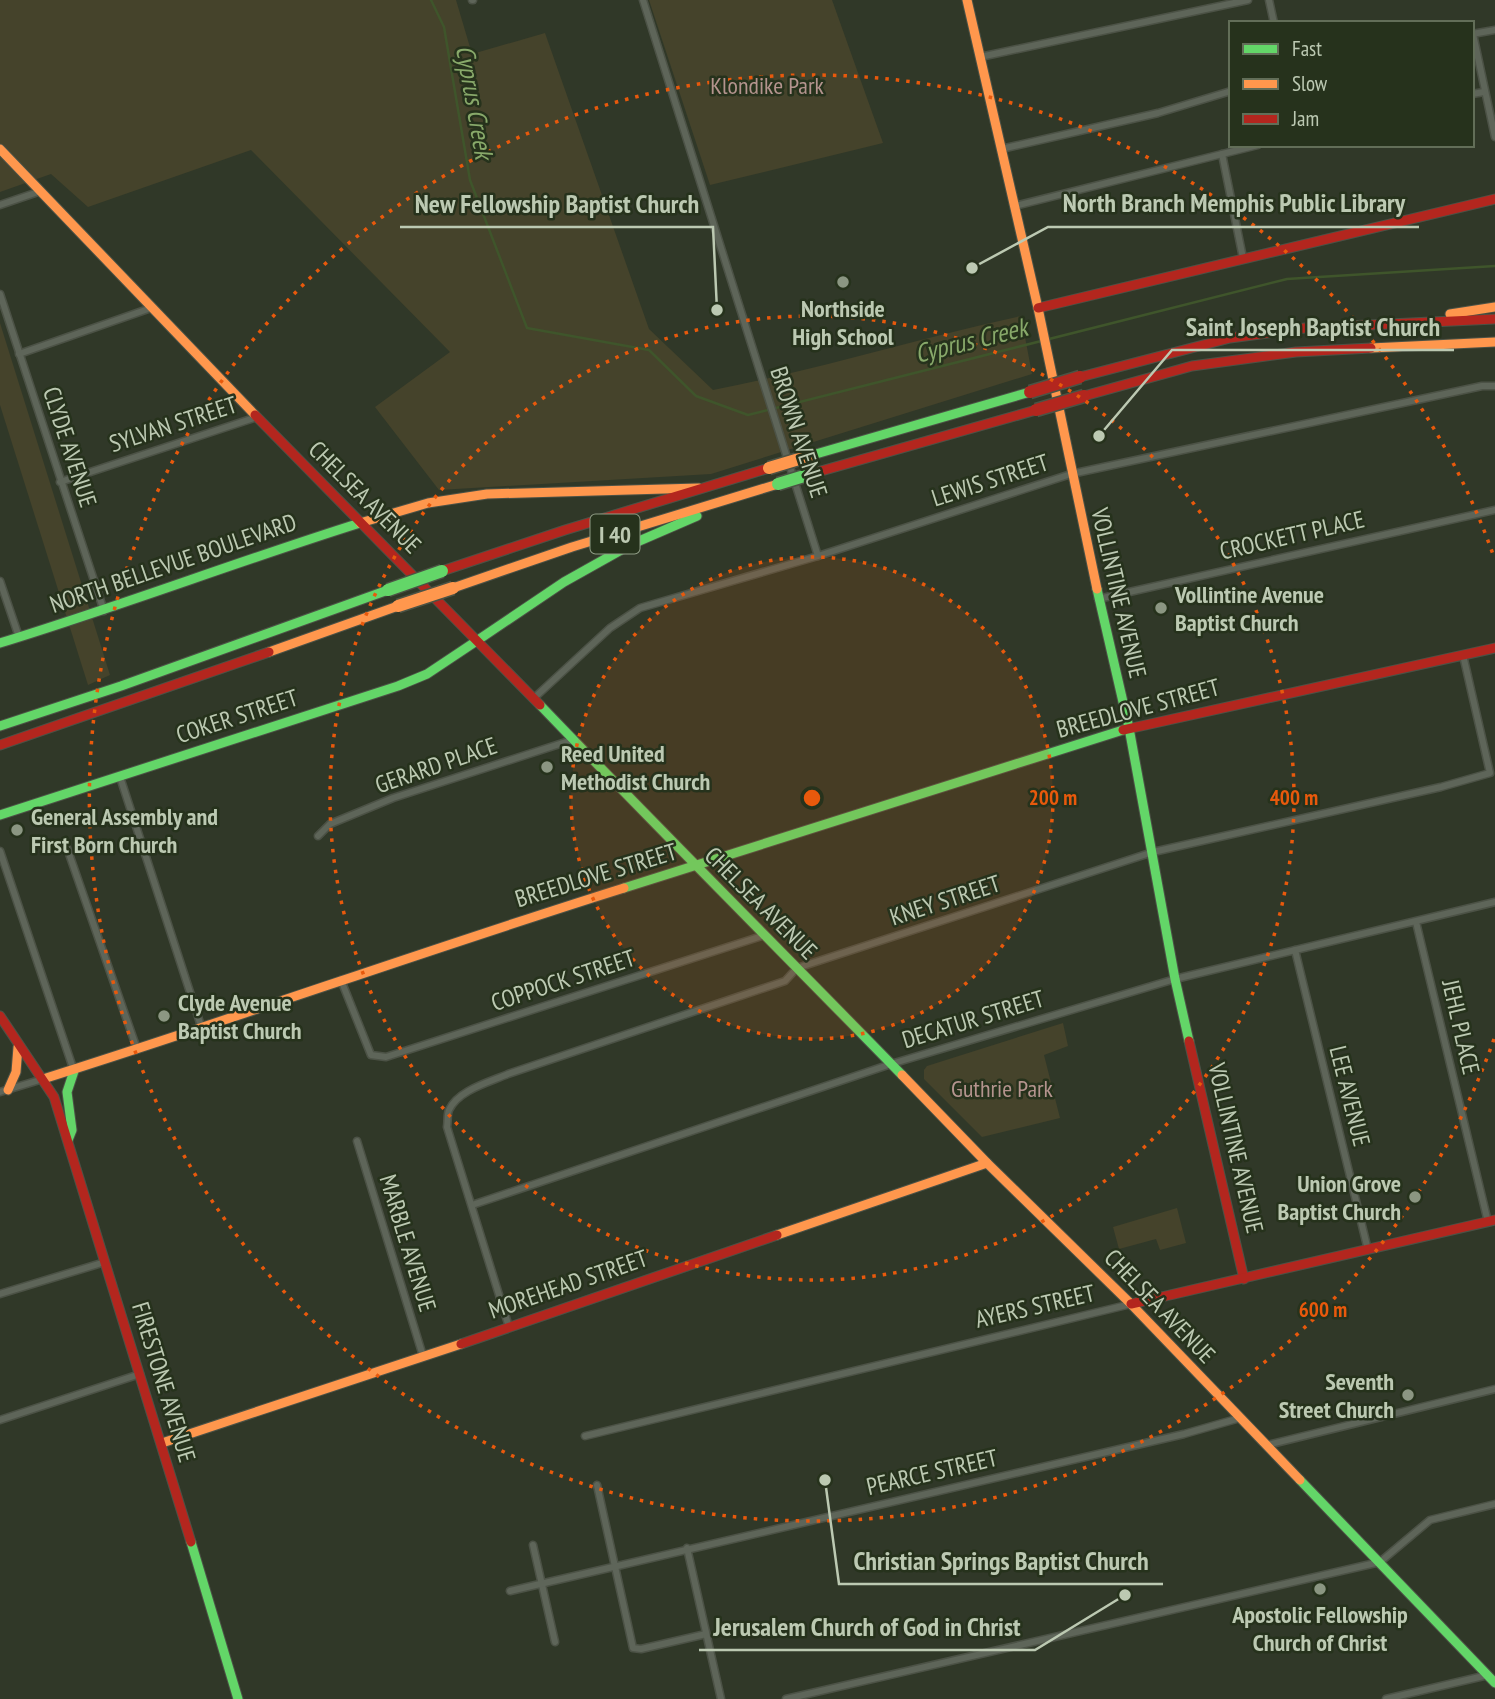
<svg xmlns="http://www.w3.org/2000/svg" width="1495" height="1699" font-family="'PT Sans Narrow',sans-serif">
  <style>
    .green { fill: #45432b }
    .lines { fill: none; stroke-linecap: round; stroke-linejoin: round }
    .stream { stroke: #3f552b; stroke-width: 2.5 }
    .street-casing { stroke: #4c5246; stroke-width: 9 }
    .fast-casing { stroke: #4c5246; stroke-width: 11 }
    .slow-casing { stroke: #4c5246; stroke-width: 11 }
    .jam-casing { stroke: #4c5246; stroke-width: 11 }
    .street { stroke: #5e6559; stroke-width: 6 }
    .fast { stroke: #63d668; stroke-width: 9 }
    .slow { stroke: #ff974d; stroke-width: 9 }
    .jam { stroke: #b3261e; stroke-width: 9 }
    .fast-bridge-casing { stroke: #4c5345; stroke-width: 15; stroke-linecap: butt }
    .slow-bridge-casing { stroke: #4c5345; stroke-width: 15; stroke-linecap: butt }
    .jam-bridge-casing { stroke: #4c5345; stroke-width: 15; stroke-linecap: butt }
    .fast-bridge { stroke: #63d668; stroke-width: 12 }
    .slow-bridge { stroke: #ff974d; stroke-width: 12 }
    .jam-bridge { stroke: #b3261e; stroke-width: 12 }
    .ring { fill: none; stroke: #e8590c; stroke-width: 3.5; stroke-dasharray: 3.5 7 }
    .poi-dot { fill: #8b9682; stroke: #26321c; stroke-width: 2.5 }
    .labels { text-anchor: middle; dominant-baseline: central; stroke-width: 5; stroke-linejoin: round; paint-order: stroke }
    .shield { fill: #26321c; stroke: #8f9c85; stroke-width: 2 }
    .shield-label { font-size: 23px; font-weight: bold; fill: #bcc9b2 }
    .park-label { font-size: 24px; fill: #b4948e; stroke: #26321c }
    .poi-label { font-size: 24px; font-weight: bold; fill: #bcc9b2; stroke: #26321c; text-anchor: start }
    .street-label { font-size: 24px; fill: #bcc9b2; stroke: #26321c }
    .water-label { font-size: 26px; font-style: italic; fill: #88a96a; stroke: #26321c }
    .centre { fill: #e8590c; stroke: #26321c; stroke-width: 3.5 }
    .ring-label { font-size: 21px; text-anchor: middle; font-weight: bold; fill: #e8590c; stroke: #26321c; stroke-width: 5; stroke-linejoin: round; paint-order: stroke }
    .leader { fill: none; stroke: #bcc9b2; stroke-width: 2.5 }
    .callout-dot { fill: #bcc9b2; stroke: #26321c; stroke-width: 2.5 }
    .callout-label { font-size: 26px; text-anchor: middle; font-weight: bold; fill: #bcc9b2; stroke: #26321c; stroke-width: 5; stroke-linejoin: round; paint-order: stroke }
  </style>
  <rect width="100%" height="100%" fill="#303828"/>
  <g class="green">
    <path d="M 0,0 L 456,0 L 472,54 L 545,33 L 649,329 L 713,390 C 817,370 918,338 1021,316 L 1032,374 L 711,474 L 439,490 L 375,407 L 450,352 L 251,150 L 88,207 L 51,174 L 0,192 Z"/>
    <polygon points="649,0 832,0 883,143 710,185"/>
    <polygon points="0,323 110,675 88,685 0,405"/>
    <polygon points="1063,1023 1068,1046 1044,1055 1060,1118 982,1137 924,1079 924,1070 927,1066"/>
    <polygon points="1177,1208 1186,1243 1160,1250 1156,1239 1119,1249 1113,1227"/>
  </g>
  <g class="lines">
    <polyline class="stream" points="431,0 444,27 470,180 527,328 649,350 696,396 748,415 1287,279 1495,266"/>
    <defs>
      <g id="street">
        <polyline points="472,0 473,0"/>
        <polyline points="643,0 818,556"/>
        <polyline points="1269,0 1274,23"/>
        <polyline points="1472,34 1495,30"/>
        <polyline points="1473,34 1495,137"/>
        <polyline points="980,57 1248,0"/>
        <polyline points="1472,94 1484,92"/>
        <polyline points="1001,149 1158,113 1231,91"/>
        <polyline points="1222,154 1243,258"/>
        <polyline points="0,205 41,191"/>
        <polyline points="1015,206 1258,145"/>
        <polyline points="0,294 104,611"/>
        <polyline points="19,354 151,308"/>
        <polyline points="60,482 257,417"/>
        <polyline points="0,581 19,637"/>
        <polyline points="1098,599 1495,510"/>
        <polyline points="533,699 610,628 640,608 818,556 1071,474 1482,386 1495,386"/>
        <polyline points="120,777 202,1029"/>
        <polyline points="318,836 330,824 393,798 572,740"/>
        <polyline points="67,848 137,1049"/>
        <polyline points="0,851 74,1071"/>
        <polyline points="1416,922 1488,1222"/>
        <polyline points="1295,950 1368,1250"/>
        <polyline points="341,980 371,1055 386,1057 765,935"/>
        <polyline points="0,1092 43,1079"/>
        <polyline points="357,1141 423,1356"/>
        <polyline points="472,1205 891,1064 1175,979 1495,902"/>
        <polyline points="0,1294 105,1262"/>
        <path d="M 509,1327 L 447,1127 C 448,1122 447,1114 449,1110 C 458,1090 490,1082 508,1074 L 785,981 L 797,968 L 1153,852 L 1441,787 L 1490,773 L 1463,655"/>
        <polyline points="0,1420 140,1374"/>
        <polyline points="585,1436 1131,1304"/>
        <polyline points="1267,1445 1495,1389"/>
        <polyline points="597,1485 633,1648 641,1649 706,1634"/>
        <polyline points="533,1545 555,1642"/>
        <polyline points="687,1548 721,1699"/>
        <polyline points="510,1591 1184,1434 1240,1418"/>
        <polyline points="786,1699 1380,1562 1430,1520 1495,1504"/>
        <polyline points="1386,1699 1488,1675"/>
      </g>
      <g id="fast">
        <polyline points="809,456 1030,392"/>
        <polyline points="1097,589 1129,728 1175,979 1189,1041"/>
        <polyline points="478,640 564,582 630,545 697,516"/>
        <path d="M 0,643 C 121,606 239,561 360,523"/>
        <path d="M 540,705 C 659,829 781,951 902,1075"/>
        <polyline points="0,726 121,686 388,590"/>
        <polyline points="0,815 398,686 427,674 478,640"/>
        <polyline points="624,888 1123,730"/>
        <polyline points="68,1140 72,1130 67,1092 74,1071"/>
        <polyline points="1300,1480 1495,1683"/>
        <polyline points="191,1542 238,1699"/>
      </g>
      <g id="slow">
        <polyline points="967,0 1038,308 1097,589"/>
        <polyline points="0,149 255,415"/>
        <polyline points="1450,314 1495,307"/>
        <polyline points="1371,348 1495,342"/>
        <polyline points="360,523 428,503 487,494 699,488"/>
        <polyline points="453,588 572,547 778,484"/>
        <polyline points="269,652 398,606"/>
        <polyline points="902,1075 987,1163 1131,1304 1300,1480"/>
        <path d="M 43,1079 C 237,1018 429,949 624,888"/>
        <polyline points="8,1090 16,1072 18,1047"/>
        <polyline points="777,1235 987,1163"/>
        <polyline points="162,1443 461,1344"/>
      </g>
      <g id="jam">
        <polyline points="1038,308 1495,199"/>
        <polyline points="1080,377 1230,338 1305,328 1495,319"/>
        <polyline points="1084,396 1192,366 1296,352 1371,348"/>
        <polyline points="255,415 540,705"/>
        <polyline points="814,473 1036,410"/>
        <polyline points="442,571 565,530 769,468"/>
        <polyline points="1123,730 1495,648"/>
        <polyline points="0,745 269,652"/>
        <polyline points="0,1016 54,1097 191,1542"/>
        <polyline points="1189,1041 1244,1279"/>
        <polyline points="1131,1304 1495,1220"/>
        <polyline points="461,1344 777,1235"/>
      </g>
    </defs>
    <use href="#street" class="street-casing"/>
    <use href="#fast" class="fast-casing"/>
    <use href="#slow" class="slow-casing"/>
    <use href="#jam" class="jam-casing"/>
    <use href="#street" class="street"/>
    <use href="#fast" class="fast"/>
    <use href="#slow" class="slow"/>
    <use href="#jam" class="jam"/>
    <defs>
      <g id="fast-bridge">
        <polyline points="778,484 814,473"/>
        <polyline points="388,590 442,571"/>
      </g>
      <g id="slow-bridge">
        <polyline points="769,468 809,456"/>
        <polyline points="398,606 453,588"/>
      </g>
      <g id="jam-bridge">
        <polyline points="1030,392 1080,377"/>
        <polyline points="1036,410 1084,396"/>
      </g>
    </defs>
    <use href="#fast-bridge" class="fast-bridge-casing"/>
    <use href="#slow-bridge" class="slow-bridge-casing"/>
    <use href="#jam-bridge" class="jam-bridge-casing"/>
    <use href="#fast-bridge" class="fast-bridge"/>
    <use href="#slow-bridge" class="slow-bridge"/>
    <use href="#jam-bridge" class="jam-bridge"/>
  </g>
  <circle cx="812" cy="798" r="241" fill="#e8590c" fill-opacity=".12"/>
  <g class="ring">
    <circle cx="812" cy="798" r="241"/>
    <circle cx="812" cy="798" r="482"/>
    <path d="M1494 1039A723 723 0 1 1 1494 557"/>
  </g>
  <g class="poi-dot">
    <circle cx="843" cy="282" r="7"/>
    <circle cx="1161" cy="608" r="7"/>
    <circle cx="547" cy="767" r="7"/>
    <circle cx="17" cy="830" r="7"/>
    <circle cx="164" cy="1016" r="7"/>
    <circle cx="1415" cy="1197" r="7"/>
    <circle cx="1408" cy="1395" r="7"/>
    <circle cx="1320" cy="1589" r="7"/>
  </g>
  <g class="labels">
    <rect class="shield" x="590.5" y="514.5" width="49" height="39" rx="5"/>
    <g class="shield-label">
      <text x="615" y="534">I 40</text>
    </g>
    <g class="park-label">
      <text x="767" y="85">Klondike Park</text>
      <text x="1002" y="1088">Guthrie Park</text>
    </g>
    <g class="poi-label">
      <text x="843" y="308" text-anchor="middle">Northside<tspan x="843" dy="28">High School</tspan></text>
      <text x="1175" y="594">Vollintine Avenue<tspan x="1175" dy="28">Baptist Church</tspan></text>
      <text x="561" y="753">Reed United<tspan x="561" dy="28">Methodist Church</tspan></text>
      <text x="31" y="816">General Assembly and<tspan x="31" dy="28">First Born Church</tspan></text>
      <text x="178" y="1002">Clyde Avenue<tspan x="178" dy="28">Baptist Church</tspan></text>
      <text x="1401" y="1183" text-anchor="end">Union Grove<tspan x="1401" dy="28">Baptist Church</tspan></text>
      <text x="1394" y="1381" text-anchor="end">Seventh<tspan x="1394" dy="28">Street Church</tspan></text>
      <text x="1320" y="1614" text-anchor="middle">Apostolic Fellowship<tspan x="1320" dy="28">Church of Christ</tspan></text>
    </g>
    <g class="street-label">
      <text transform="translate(173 424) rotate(-18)">SYLVAN STREET</text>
      <text transform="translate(799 432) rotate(72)">BROWN AVENUE</text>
      <text transform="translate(70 447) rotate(72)">CLYDE AVENUE</text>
      <text transform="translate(990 480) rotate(-18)">LEWIS STREET</text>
      <text transform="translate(365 497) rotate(45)">CHELSEA AVENUE</text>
      <text transform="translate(1292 535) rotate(-13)">CROCKETT PLACE</text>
      <text transform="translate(173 563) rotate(-19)">NORTH BELLEVUE BOULEVARD</text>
      <text transform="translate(1119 593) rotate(77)">VOLLINTINE AVENUE</text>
      <text transform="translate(1138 708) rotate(-15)">BREEDLOVE STREET</text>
      <text transform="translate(237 716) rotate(-18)">COKER STREET</text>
      <text transform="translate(436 765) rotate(-19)">GERARD PLACE</text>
      <text transform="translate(596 875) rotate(-17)">BREEDLOVE STREET</text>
      <text transform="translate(945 900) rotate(-18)">KNEY STREET</text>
      <text transform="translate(761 903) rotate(45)">CHELSEA AVENUE</text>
      <text transform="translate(563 980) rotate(-18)">COPPOCK STREET</text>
      <text transform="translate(973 1019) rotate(-17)">DECATUR STREET</text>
      <text transform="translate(1461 1027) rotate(77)">JEHL PLACE</text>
      <text transform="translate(1350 1096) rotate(76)">LEE AVENUE</text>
      <text transform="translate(1236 1148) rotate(77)">VOLLINTINE AVENUE</text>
      <text transform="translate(408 1243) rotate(73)">MARBLE AVENUE</text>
      <text transform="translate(568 1284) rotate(-19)">MOREHEAD STREET</text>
      <text transform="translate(1035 1306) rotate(-13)">AYERS STREET</text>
      <text transform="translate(1160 1306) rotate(46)">CHELSEA AVENUE</text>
      <text transform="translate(164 1382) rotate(73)">FIRESTONE AVENUE</text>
      <text transform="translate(932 1472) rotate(-13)">PEARCE STREET</text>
    </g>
    <g class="water-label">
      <text transform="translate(475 102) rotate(80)">Cyprus Creek</text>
      <text transform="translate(971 340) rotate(-14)">Cyprus Creek</text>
    </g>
  </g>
  <circle cx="812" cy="798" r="10" class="centre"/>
  <g class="ring-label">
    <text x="1053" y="805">200 m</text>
    <text x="1294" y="805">400 m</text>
    <text x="1323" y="1317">600 m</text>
  </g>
  <path class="leader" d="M972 268L1048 227H1419M717 310L713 227H400M1099 436L1172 350H1454M825 1480L839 1584H1163M1125 1595L1035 1650H699"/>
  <g class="callout-dot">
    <circle cx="972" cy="268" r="7"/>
    <circle cx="717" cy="310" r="7"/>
    <circle cx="1099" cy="436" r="7"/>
    <circle cx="825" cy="1480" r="7"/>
    <circle cx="1125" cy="1595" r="7"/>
  </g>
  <g class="callout-label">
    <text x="1234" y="212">North Branch Memphis Public Library</text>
    <text x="557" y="213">New Fellowship Baptist Church</text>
    <text x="1313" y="336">Saint Joseph Baptist Church</text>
    <text x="1001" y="1570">Christian Springs Baptist Church</text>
    <text x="867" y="1636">Jerusalem Church of God in Christ</text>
  </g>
  <rect x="1229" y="21" width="245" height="126" fill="#26321c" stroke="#626e58" stroke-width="2"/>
  <rect x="1243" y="44" width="35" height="10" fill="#63d668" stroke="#626e58" stroke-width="2"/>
  <text x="1292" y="56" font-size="21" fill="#bcc9b2">Fast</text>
  <rect x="1243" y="79" width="35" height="10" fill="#ff974d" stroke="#626e58" stroke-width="2"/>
  <text x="1292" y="91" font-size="21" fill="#bcc9b2">Slow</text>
  <rect x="1243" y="114" width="35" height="10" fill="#b3261e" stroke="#626e58" stroke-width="2"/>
  <text x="1292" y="126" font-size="21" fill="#bcc9b2">Jam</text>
</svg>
